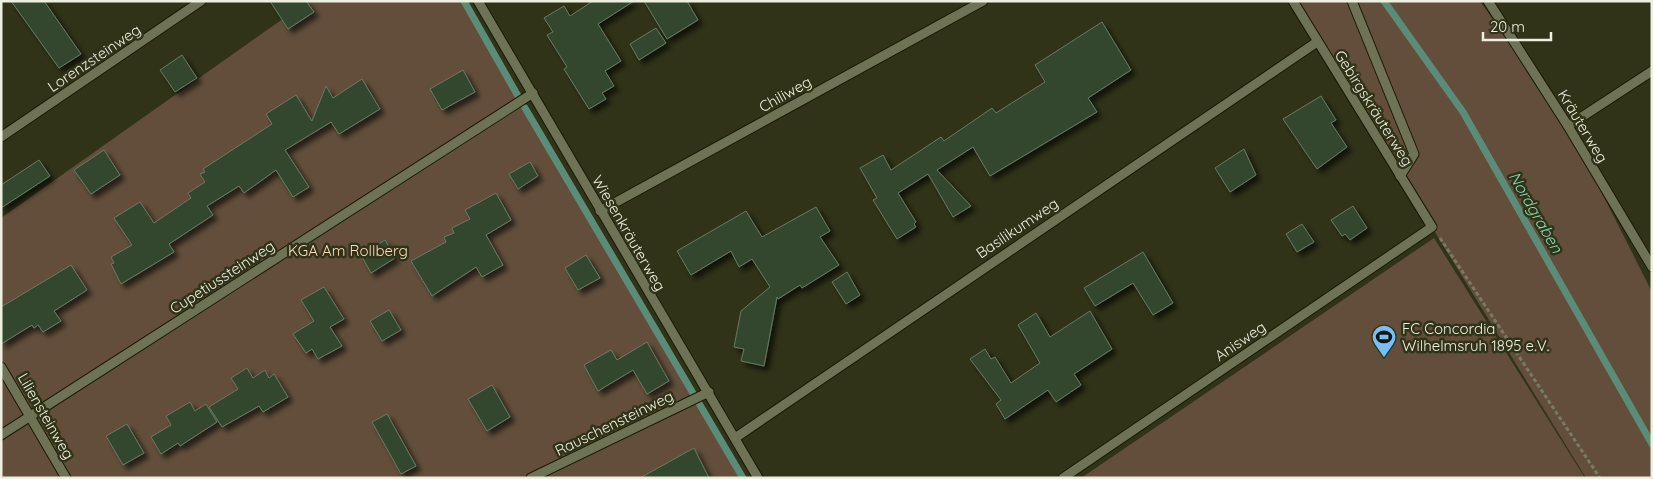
<svg xmlns="http://www.w3.org/2000/svg" width="1653" height="479" font-family="Quicksand,sans-serif">
  <style>
    .green { fill: #624e3b }
    .lines { fill: none; stroke-linecap: round; stroke-linejoin: round }
    .stream { stroke: #5b8c77; stroke-width: 7 }
    .building { fill: #33462f; stroke: #677b62; filter: url(#shadow) }
    .lane-casing { stroke: #181b01; stroke-width: 11 }
    .path { stroke: #787b64; stroke-width: 3; stroke-dasharray: 4 2.5; stroke-linecap: butt }
    .lane { stroke: #6f7355; stroke-width: 9 }
    .labels { text-anchor: middle; dominant-baseline: central; stroke-width: 5; stroke-linejoin: round; paint-order: stroke }
    .street-label { font-size: 15px; fill: #edefdf; stroke: #303318 }
    .park-label { font-size: 15px; fill: #fcdabb; stroke: #303318 }
    .poi-label { font-size: 15px; fill: #edefdf; stroke: #303318; text-anchor: start }
    .water-label { font-size: 16px; font-style: italic; fill: #87d6b5; stroke: #303318 }
  </style>
  <defs>
    <filter id="shadow"><feDropShadow dx="4.5" dy="4.5" stdDeviation="2.5" flood-color="#0009"/></filter>
  </defs>
  <rect width="100%" height="100%" fill="#303318"/>
  <g class="green">
    <polygon points="308,1 464,1 743,478 1,478 1,218"/>
    <polygon points="1293,1 1480,1 1568,126 1652,292 1652,478 1586,478"/>
    <polygon points="1434,238 1585,478 1081,478"/>
  </g>
  <g class="lines">
    <g class="stream">
      <polyline points="464,1 518,96"/>
      <polyline points="1384,1 1463,112 1652,444"/>
      <polyline points="525,108 743,478"/>
    </g>
  </g>
  <g class="building">
    <polygon points="11,1 44,1 81,54 59,68"/>
    <polygon points="270,1 306,1 314,12 288,29"/>
    <polygon points="593,1 634,1 598,24 621,61 605,71 614,86 602,93 606,99 589,109 564,69 567,67 547,35 553,32 544,18 564,6 570,16"/>
    <polygon points="644,1 687,1 698,20 667,39"/>
    <polygon points="1102,22 1131,70 1088,98 1097,112 990,176 973,147 937,170 971,206 953,217 928,174 898,193 916,222 914,224 916,227 897,239 873,200 877,198 860,168 883,155 891,170 941,137 944,141 992,108 996,113 1045,82 1035,65"/>
    <polygon points="656,28 666,43 639,60 630,44"/>
    <polygon points="182,55 197,78 175,92 160,70"/>
    <polygon points="463,70 475,92 442,110 430,89"/>
    <polygon points="362,79 380,109 339,134 331,122 285,150 309,187 293,197 276,170 244,193 239,186 207,206 213,215 169,244 174,252 121,284 111,264 114,263 111,257 132,245 114,218 140,202 154,223 191,198 188,193 205,182 200,174 205,172 203,169 272,124 266,114 296,95 312,121 326,86 333,98"/>
    <polygon points="1321,96 1336,120 1331,123 1347,147 1317,169 1283,119"/>
    <polygon points="1244,149 1256,175 1230,192 1215,168"/>
    <polygon points="104,150 120,175 91,194 74,170"/>
    <polygon points="39,160 50,176 1,208 1,185"/>
    <polygon points="530,162 538,176 518,189 509,174"/>
    <polygon points="496,193 511,220 486,235 503,265 482,277 476,267 432,296 411,261 446,242 444,237 454,233 452,228 470,219 465,210"/>
    <polygon points="1353,206 1367,228 1350,240 1345,234 1342,236 1331,220"/>
    <polygon points="816,207 830,231 820,237 839,265 802,288 800,285 778,299 777,297 764,366 741,361 744,349 734,347 741,311 770,287 752,259 739,267 731,251 691,275 677,251 746,211 762,237"/>
    <polygon points="1302,224 1314,242 1297,252 1286,234"/>
    <polygon points="385,240 395,258 371,273 361,255"/>
    <polygon points="1143,252 1173,303 1153,315 1133,283 1095,306 1084,288"/>
    <polygon points="586,255 600,278 578,290 565,268"/>
    <polygon points="71,265 87,290 54,311 61,321 43,332 38,325 34,328 32,325 1,344 1,307"/>
    <polygon points="847,272 860,295 846,304 832,282"/>
    <polygon points="324,287 344,319 330,327 342,346 318,359 312,349 306,353 293,334 314,321 301,300"/>
    <polygon points="389,310 401,330 382,341 370,321"/>
    <polygon points="1090,311 1112,349 1074,374 1081,385 1056,402 1048,390 1005,419 996,404 1001,400 970,359 985,349 991,359 995,357 1011,383 1040,363 1018,325 1036,313 1050,337"/>
    <polygon points="647,342 669,381 647,394 633,370 598,391 584,365 611,350 617,360"/>
    <polygon points="247,368 253,378 265,370 269,378 274,374 288,397 263,412 259,406 222,427 209,407 238,389 231,378"/>
    <polygon points="492,385 510,417 487,431 468,399"/>
    <polygon points="190,402 195,411 206,404 217,422 180,446 178,443 161,454 151,437 171,425 166,416"/>
    <polygon points="387,414 416,466 401,474 372,422"/>
    <polygon points="127,424 144,453 123,465 106,436"/>
    <polygon points="694,448 709,478 640,478"/>
  </g>
  <g class="lines">
    <defs>
      <g id="lane">
        <polyline points="478,1 758,478"/>
        <polyline points="1352,1 1414,154 1400,176"/>
        <polyline points="1488,1 1568,126 1652,267"/>
        <polyline points="1568,126 1652,71"/>
        <polyline points="1,137 201,1"/>
        <polyline points="600,211 983,1"/>
        <polyline points="1,367 66,478"/>
        <polyline points="1,435 533,93"/>
        <polyline points="735,438 1317,42"/>
        <polyline points="531,478 709,392"/>
        <polyline points="1063,478 1432,227 1293,1"/>
      </g>
    </defs>
    <use href="#lane" class="lane-casing"/>
    <polyline class="path" points="1440,238 1600,478"/>
    <use href="#lane" class="lane"/>
  </g>
  <defs>
    <symbol id="stadium-pin" viewBox="-11 -11 22 30"><path d="M0 17L-7.5 6A9.5 9.5 0 1 1 7.5 6Z" fill="#76c0f6" stroke="#303318"/><path d="M0-5a6.5 5 0 1 0 0 10a6.5 5 0 1 0 0-10ZM-3.5-1.8h7v3.6h-7Z" fill="#111"/></symbol>
  </defs>
  <g fill-rule="evenodd">
    <use href="#stadium-pin" x="1370" y="323" width="28" height="38"/>
  </g>
  <g class="labels">
    <g class="street-label">
      <text transform="translate(94 58) rotate(-34)">Lorenzsteinweg</text>
      <text transform="translate(785 94) rotate(-29)">Chiliweg</text>
      <text transform="translate(1374 108) rotate(58)">Gebirgskräuterweg</text>
      <text transform="translate(1583 126) rotate(59)">Kräuterweg</text>
      <text transform="translate(1017 228) rotate(-34)">Basilikumweg</text>
      <text transform="translate(629 233) rotate(60)">Wiesenkräuterweg</text>
      <text transform="translate(222 277) rotate(-33)">Cupetiussteinweg</text>
      <text transform="translate(1240 341) rotate(-34)">Anisweg</text>
      <text transform="translate(46 416) rotate(60)">Liliensteinweg</text>
      <text transform="translate(614 423) rotate(-26)">Rauschensteinweg</text>
    </g>
    <g class="park-label">
      <text x="348" y="250">KGA Am Rollberg</text>
    </g>
    <g class="poi-label">
      <text x="1402" y="328">FC Concordia<tspan x="1402" dy="17">Wilhelmsruh 1895 e.V.</tspan></text>
    </g>
    <g class="water-label">
      <text transform="translate(1536 212) rotate(60)">Nordgraben</text>
    </g>
  </g>
  <rect width="1653" height="479" fill="none" stroke="#edefdf" stroke-width="5"/>
  <path d="M1483 32v8h68v-8" fill="none" stroke="#edefdf" stroke-width="2.5"/>
  <text x="1490" y="32" font-size="15" fill="#edefdf" stroke="#303318" stroke-width="4" paint-order="stroke">20 m</text>
</svg>
